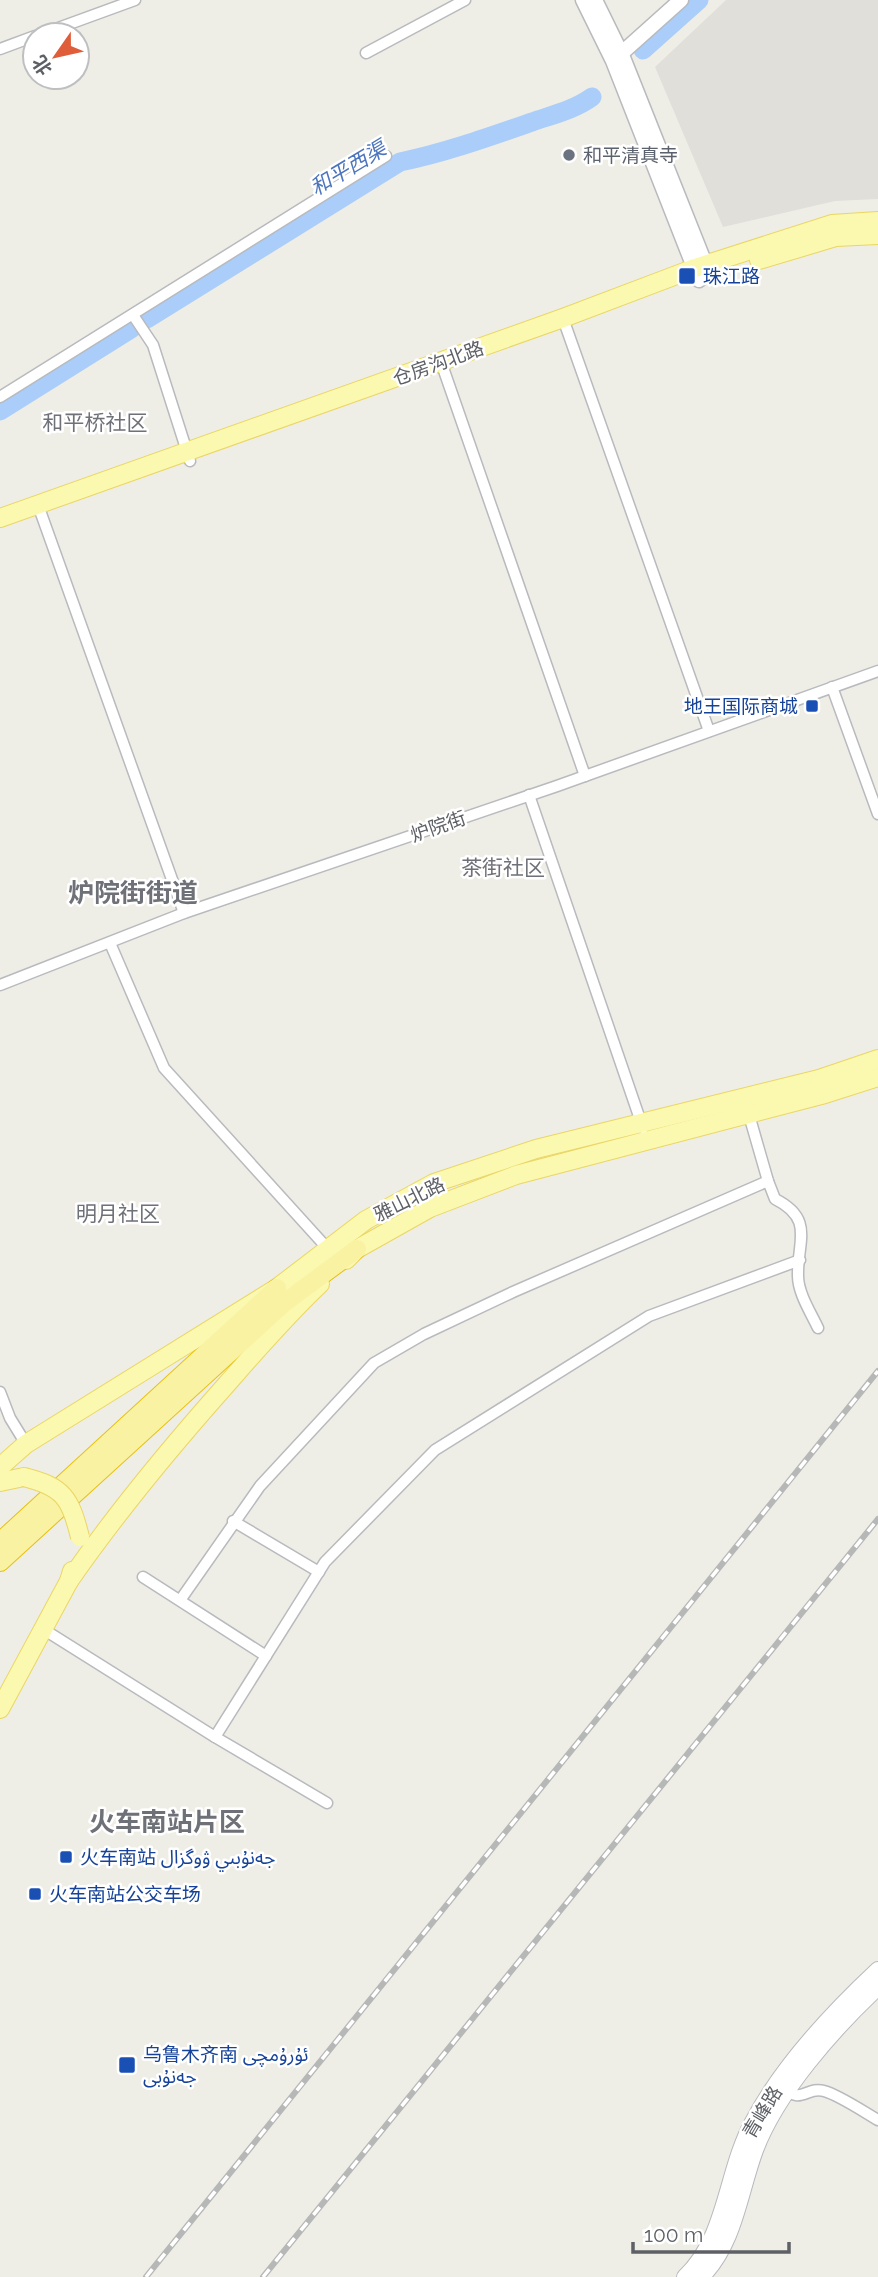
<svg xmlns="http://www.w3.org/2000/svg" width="878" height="2277" font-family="Raleway,'Noto Sans Arabic','Noto Sans SC',sans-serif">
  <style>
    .industrial { fill: #e0dfda }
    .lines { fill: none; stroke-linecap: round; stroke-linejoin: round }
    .river { stroke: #aacdfa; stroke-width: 19 }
    .minor-casing { stroke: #b8babe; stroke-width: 13 }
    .tertiary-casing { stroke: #b8babe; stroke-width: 17 }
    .secondary-casing { stroke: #b7b9be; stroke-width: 18 }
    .primary-casing { stroke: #ead663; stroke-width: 20 }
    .trunk-casing { stroke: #e7c00d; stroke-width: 20 }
    .minor { stroke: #fff; stroke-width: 10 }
    .tertiary { stroke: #fff; stroke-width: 14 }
    .secondary { stroke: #fff; stroke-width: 16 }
    .primary { stroke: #fbf8af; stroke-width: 18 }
    .trunk { stroke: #f9f2a2; stroke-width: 18 }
    .rail-casing { stroke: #b6b7b7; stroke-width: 6 }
    .rail { stroke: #fff; stroke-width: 3.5; stroke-dasharray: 10; stroke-linecap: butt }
    .primary-bridge-casing { stroke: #ead663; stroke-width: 20; stroke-linecap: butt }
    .primary-bridge { stroke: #fbf8af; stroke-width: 18 }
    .worship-dot { fill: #6b7280; stroke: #fff; stroke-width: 2.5 }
    .transit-dot { fill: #1a4fb4; stroke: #fff; stroke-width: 2.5 }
    .labels { text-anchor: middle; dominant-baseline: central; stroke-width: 5; stroke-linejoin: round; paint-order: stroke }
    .worship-label { font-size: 19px; fill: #5b616d; stroke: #fff; text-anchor: start }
    .transit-label { font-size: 19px; fill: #164399; stroke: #fff; text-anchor: start }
    .street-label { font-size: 19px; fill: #5d6065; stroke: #fff }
    .water-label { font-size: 21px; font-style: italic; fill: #4d75bd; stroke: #fff }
    .neighbourhood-label { font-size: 21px; fill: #6e7177; stroke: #fff }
    .district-label { font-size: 26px; font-weight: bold; fill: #6e7177; stroke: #fff }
  </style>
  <rect width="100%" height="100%" fill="#efeee6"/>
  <polygon class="industrial" points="726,0 878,0 878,199 835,201 723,227 655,67"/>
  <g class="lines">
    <g class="river">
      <polyline points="643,50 699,0"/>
      <path d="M 147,319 L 400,162 C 444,153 489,137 532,122 C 552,115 574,110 592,97"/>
      <polyline points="0,411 131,329"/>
    </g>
    <defs>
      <g id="minor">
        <polyline points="39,35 135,0"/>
        <polyline points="0,49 35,36"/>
        <polyline points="366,53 465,0"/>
        <polyline points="133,315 153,345 190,461"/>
        <polyline points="566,327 709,731"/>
        <polyline points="441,362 585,776"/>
        <polyline points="0,397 386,156"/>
        <polyline points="38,505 184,913"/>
        <polyline points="832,687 878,814"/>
        <polyline points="529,795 643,1128"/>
        <polyline points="110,943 164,1068 328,1249"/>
        <polyline points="0,985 184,913 557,786 878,671"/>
        <path d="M 749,1115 L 768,1181 L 775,1199 C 815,1219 797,1242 798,1276 C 798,1293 811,1313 818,1328"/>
        <polyline points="0,1392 10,1418 26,1444"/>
        <polyline points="233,1521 319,1572"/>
        <polyline points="143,1577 266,1656"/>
        <polyline points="181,1599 260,1486 374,1363 424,1334 513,1292 768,1181"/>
        <polyline points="43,1629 215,1737 327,1803"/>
        <polyline points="215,1737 325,1562 435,1450 649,1316 800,1260"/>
        <path d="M 784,2088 C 801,2105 807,2086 824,2091 C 839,2095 864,2112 878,2120"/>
      </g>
      <g id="tertiary">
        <polyline points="583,0 613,61 699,280"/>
        <polyline points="595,0 622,55 710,276"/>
        <polyline points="614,60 681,0"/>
      </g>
      <g id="secondary">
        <path d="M 685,2277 C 727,2238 726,2171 753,2122 C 782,2067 832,2013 878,1970"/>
        <path d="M 701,2277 C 735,2243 739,2193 755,2150 C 777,2092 833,2029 878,1987"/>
      </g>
      <g id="primary">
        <polyline points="759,260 836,237 878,235"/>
        <polyline points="0,518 563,318 695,268 832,224 878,221"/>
        <polyline points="346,1260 357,1249 430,1208 516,1175 825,1094 878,1077"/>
        <polyline points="0,1467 26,1444 277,1288 366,1220 434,1183 536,1149 819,1079 878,1059"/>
        <polyline points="0,1482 24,1477"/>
        <path d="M 69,1581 C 117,1512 170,1448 226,1385 C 256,1351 286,1316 320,1284"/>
        <polyline points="0,1709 69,1581 72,1571"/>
      </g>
      <g id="trunk">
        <polyline points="0,1542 277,1288"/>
        <polyline points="0,1562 284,1303 357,1249"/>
      </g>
    </defs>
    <use href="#minor" class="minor-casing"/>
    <use href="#tertiary" class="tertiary-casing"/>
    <use href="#secondary" class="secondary-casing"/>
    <use href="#primary" class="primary-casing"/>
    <use href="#trunk" class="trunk-casing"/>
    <use href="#minor" class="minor"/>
    <use href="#tertiary" class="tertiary"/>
    <use href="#secondary" class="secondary"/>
    <use href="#primary" class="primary"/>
    <use href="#trunk" class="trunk"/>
    <defs>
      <g id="rail">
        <polyline points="146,2277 878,1371"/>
        <polyline points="263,2277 878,1519"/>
      </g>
    </defs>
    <use href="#rail" class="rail-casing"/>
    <use href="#rail" class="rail"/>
    <defs>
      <path id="primary-bridge" d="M 24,1477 C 64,1487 70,1498 80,1537"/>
    </defs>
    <use href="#primary-bridge" class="primary-bridge-casing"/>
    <use href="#primary-bridge" class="primary-bridge"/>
  </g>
  <circle class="worship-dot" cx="569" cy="155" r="7"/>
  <g class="transit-dot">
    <rect x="678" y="267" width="18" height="18" rx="3.5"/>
    <rect x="805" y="699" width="14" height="14" rx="3.5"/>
    <rect x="59" y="1850" width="14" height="14" rx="3.5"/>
    <rect x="28" y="1887" width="14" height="14" rx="3.5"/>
    <rect x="118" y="2056" width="18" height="18" rx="3.5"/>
  </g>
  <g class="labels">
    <g class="worship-label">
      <text x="583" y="155">和平清真寺</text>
    </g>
    <g class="transit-label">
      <text x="703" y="276">珠江路</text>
      <text x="798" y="706" text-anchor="end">地王国际商城</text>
      <text x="80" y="1857">火车南站 جەنۇبىي ۋوگزال</text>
      <text x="49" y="1894">火车南站公交车场</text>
      <text x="143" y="2054">乌鲁木齐南 ئۇرۇمچى<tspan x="143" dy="22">جەنۇبى</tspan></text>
    </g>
    <g class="street-label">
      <text transform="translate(438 363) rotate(-20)">仓房沟北路</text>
      <text transform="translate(438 826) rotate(-19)">炉院街</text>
      <text transform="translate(409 1199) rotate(-26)">雅山北路</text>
      <text transform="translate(762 2112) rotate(-59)">青峰路</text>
    </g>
    <g class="water-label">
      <text transform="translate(348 168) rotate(-31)">和平西渠</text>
    </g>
    <g class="neighbourhood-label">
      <text x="95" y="422">和平桥社区</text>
      <text x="503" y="867">茶街社区</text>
      <text x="118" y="1213">明月社区</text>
    </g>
    <g class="district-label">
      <text x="133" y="893">炉院街街道</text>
      <text x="167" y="1822">火车南站片区</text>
    </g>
  </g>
  <g transform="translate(56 56) rotate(236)"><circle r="33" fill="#ffffff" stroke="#bebfc1" stroke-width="2"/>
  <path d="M0-5L12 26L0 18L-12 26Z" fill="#e05d3a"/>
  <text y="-10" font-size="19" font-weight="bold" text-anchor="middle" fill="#5d6065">北</text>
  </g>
  <path d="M633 2242v10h156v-10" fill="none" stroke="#5d6065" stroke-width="3.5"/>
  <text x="644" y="2242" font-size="21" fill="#5d6065" stroke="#ffffff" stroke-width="5" paint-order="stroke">100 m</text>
</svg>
